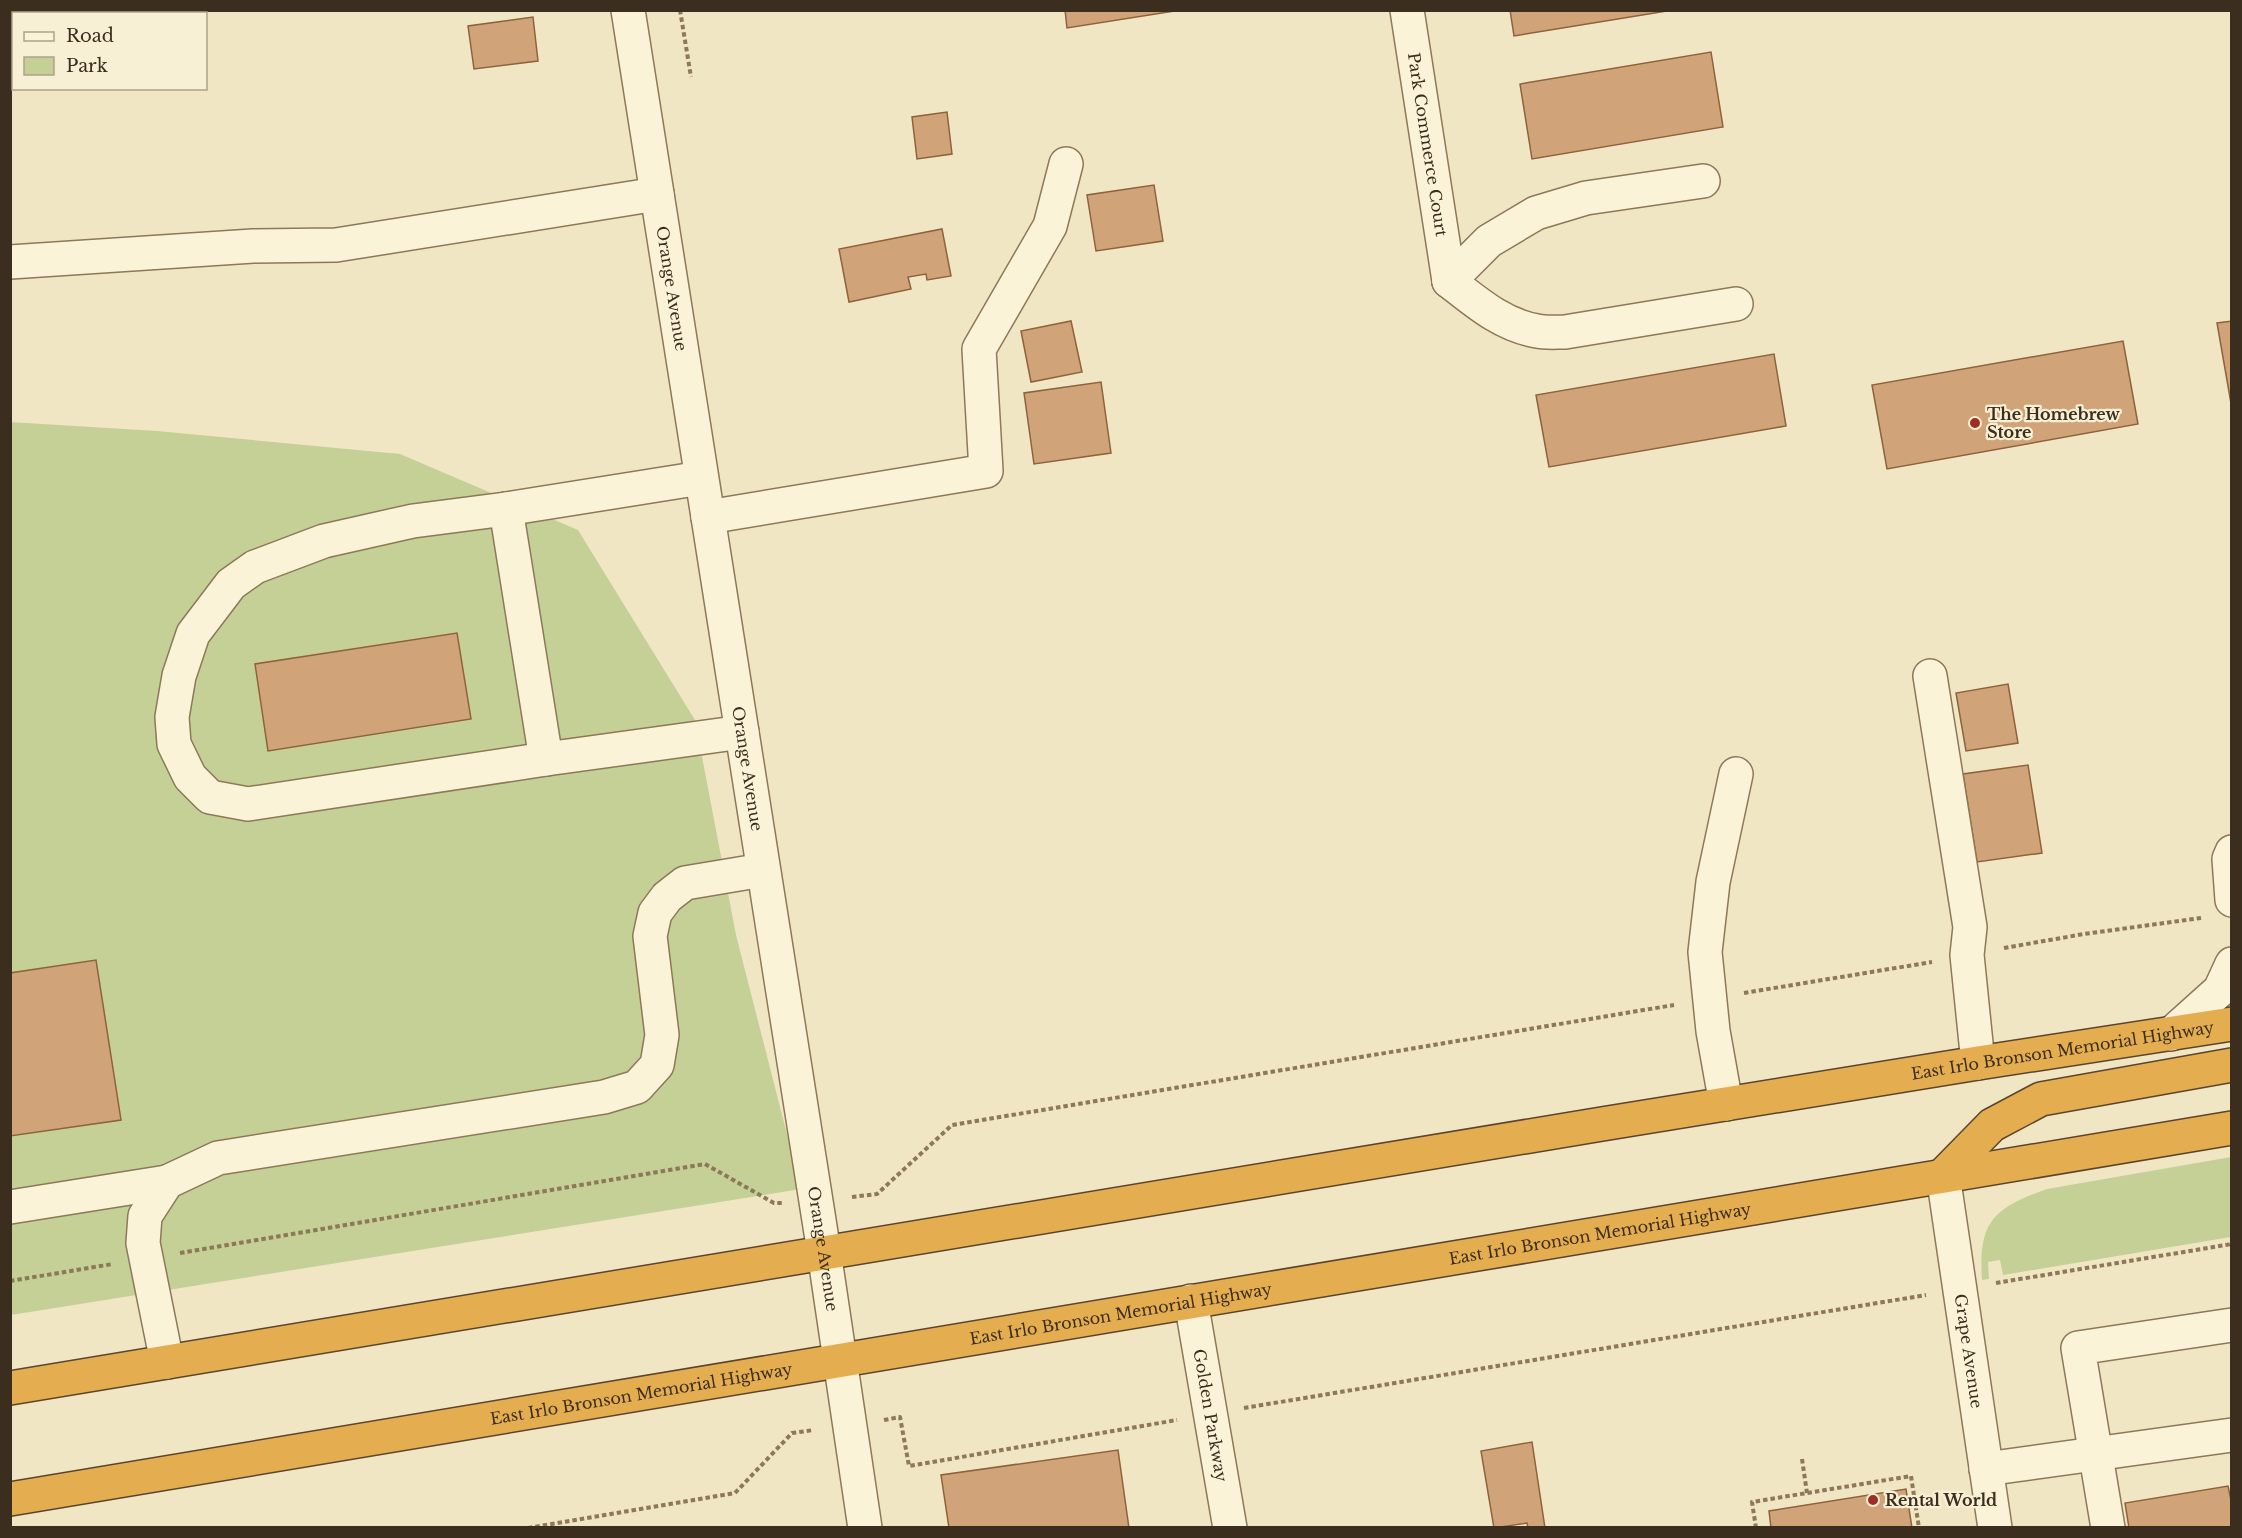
<svg xmlns="http://www.w3.org/2000/svg" width="2242" height="1538" font-family="'Libre Baskerville',serif">
  <style>
    .green { fill: #c5d097 }
    .building { fill: #d1a378; stroke: #8d623d; stroke-width: 1.5 }
    .lines { fill: none; stroke-linecap: round; stroke-linejoin: round }
    .minor-casing { stroke: #8d7859; stroke-width: 36 }
    .highway-casing { stroke: #5a452d; stroke-width: 36 }
    .path { stroke: #8d7859; stroke-width: 4; stroke-dasharray: 4.5 3; stroke-linecap: butt }
    .minor { stroke: #fbf3d8; stroke-width: 33 }
    .highway { stroke: #e4ad50; stroke-width: 33 }
    .poi-dot { fill: #9f2c25; stroke: #f8f0d4; stroke-width: 2 }
    .labels { text-anchor: middle; dominant-baseline: central; stroke-width: 4.5; stroke-linejoin: round; paint-order: stroke }
    .street-label { font-size: 16px; fill: #3c2e1e; stroke: #f8f0d4 }
    .poi-label { font-size: 16px; font-weight: bold; fill: #3c2e1e; stroke: #f8f0d4; text-anchor: start }
  </style>
  <rect width="100%" height="100%" fill="#f1e6c4"/>
  <g class="green">
    <polygon points="10,422 157,431 400,454 578,530 695,720 736,935 801,1189 11,1315"/>
    <path d="M 2231,1157 L 2231,1237 L 2003,1275 L 2000,1260 L 1988,1262 L 1989,1279 L 1982,1280 C 1978,1221 1994,1208 2047,1189 Z"/>
  </g>
  <g class="building">
    <polygon points="1065,10 1181,10 1067,28"/>
    <polygon points="1510,10 1673,10 1514,36"/>
    <polygon points="533,17 538,61 474,69 468,26"/>
    <polygon points="1711,52 1723,127 1532,159 1520,84"/>
    <polygon points="947,112 952,154 917,159 912,117"/>
    <polygon points="1154,185 1163,241 1096,251 1087,195"/>
    <polygon points="942,229 951,276 927,280 926,274 908,277 911,289 849,302 839,249"/>
    <polygon points="1071,321 1082,372 1031,382 1021,331"/>
    <polygon points="2232,321 2232,409 2217,323"/>
    <polygon points="2123,341 2138,424 1887,469 1872,385"/>
    <polygon points="1774,354 1786,426 1549,467 1536,395"/>
    <polygon points="1101,382 1111,453 1034,464 1024,393"/>
    <polygon points="457,633 471,719 268,751 255,664"/>
    <polygon points="2008,684 2018,743 1966,751 1956,693"/>
    <polygon points="2028,765 2042,853 1977,862 1963,774"/>
    <polygon points="96,960 121,1120 10,1136 10,973"/>
    <polygon points="1532,1442 1545,1528 1528,1528 1527,1523 1494,1528 1481,1451"/>
    <polygon points="1118,1450 1129,1528 949,1528 941,1475"/>
    <polygon points="2228,1486 2232,1505 2232,1528 2129,1528 2125,1503"/>
    <polygon points="1906,1489 1912,1528 1771,1528 1769,1511"/>
  </g>
  <g class="lines">
    <defs>
      <g id="minor">
        <path id="s1" d="M 628,10 L 824,1252 L 865,1528"/>
        <path id="s2" d="M 1407,10 L 1449,281"/>
        <polyline points="10,262 253,246 336,245 657,194"/>
        <path d="M 1449,281 C 1476,302 1502,325 1537,331 C 1546,333 1556,332 1565,332 L 1736,304"/>
        <polyline points="1449,281 1489,241 1536,213 1586,198 1703,181"/>
        <polyline points="701,478 506,509 546,759 742,732"/>
        <polyline points="506,509 413,521 324,541 255,567 231,584 193,634 179,676 172,717 174,744 190,777 210,797 248,804 546,759"/>
        <polyline points="708,517 986,471 979,349 1050,226 1066,164"/>
        <polyline points="1930,676 1970,927 1967,955 1978,1063"/>
        <polyline points="2232,852 2229,859 2232,900"/>
        <polyline points="2171,1034 2220,990 2232,964"/>
        <polyline points="1726,1104 1713,1031 1705,952 1713,882 1736,774"/>
        <path id="s3" d="M 1943,1175 L 1995,1528"/>
        <polyline points="10,1207 167,1182"/>
        <path id="s4" d="M 1191,1301 L 1230,1528"/>
        <polyline points="167,1362 143,1243 145,1216 167,1182 218,1158 604,1097 637,1087 657,1065 662,1035 650,936 655,913 667,897 685,883 763,870"/>
        <polyline points="1986,1469 2232,1435"/>
        <polyline points="2108,1528 2078,1348 2232,1325"/>
      </g>
      <g id="highway">
        <polyline points="1943,1175 1992,1125 2041,1099 2232,1065"/>
        <path id="s5" d="M 10,1388 L 1602,1124 L 1978,1063 L 2232,1024"/>
        <path id="s6" d="M 10,1499 L 2232,1128"/>
      </g>
    </defs>
    <use href="#minor" class="minor-casing"/>
    <use href="#highway" class="highway-casing"/>
    <g class="path">
      <polyline points="680,10 691,77"/>
      <polyline points="2004,948 2084,934 2201,918"/>
      <polyline points="1744,993 1932,962"/>
      <polyline points="852,1197 877,1194 952,1125 1674,1005"/>
      <polyline points="180,1253 705,1164 774,1203 782,1203"/>
      <polyline points="10,1281 113,1264"/>
      <polyline points="1996,1283 2232,1244"/>
      <polyline points="1244,1408 1926,1295"/>
      <polyline points="884,1420 900,1417 909,1466 1177,1420"/>
      <polyline points="1802,1459 1807,1493"/>
      <polyline points="528,1528 735,1493 792,1433 814,1430"/>
      <polyline points="1756,1528 1752,1502 1911,1476 1919,1528"/>
    </g>
    <use href="#minor" class="minor"/>
    <use href="#highway" class="highway"/>
  </g>
  <g class="poi-dot">
    <circle cx="1975" cy="423" r="6"/>
    <circle cx="1873" cy="1500" r="6"/>
  </g>
  <g class="labels">
    <g class="street-label">
      <text stroke="none"><textPath href="#s2" startOffset="136">Park Commerce Court</textPath></text>
      <text stroke="none"><textPath href="#s1" startOffset="282">Orange Avenue</textPath></text>
      <text stroke="none"><textPath href="#s1" startOffset="768">Orange Avenue</textPath></text>
      <text stroke="none"><textPath href="#s5" startOffset="2080">East Irlo Bronson Memorial Highway</textPath></text>
      <text stroke="none"><textPath href="#s6" startOffset="1612">East Irlo Bronson Memorial Highway</textPath></text>
      <text stroke="none"><textPath href="#s1" startOffset="1254">Orange Avenue</textPath></text>
      <text stroke="none"><textPath href="#s6" startOffset="1126">East Irlo Bronson Memorial Highway</textPath></text>
      <text stroke="none"><textPath href="#s3" startOffset="178">Grape Avenue</textPath></text>
      <text stroke="none"><textPath href="#s6" startOffset="640">East Irlo Bronson Memorial Highway</textPath></text>
      <text stroke="none"><textPath href="#s4" startOffset="116">Golden Parkway</textPath></text>
    </g>
    <g class="poi-label">
      <text x="1987" y="414">The Homebrew<tspan x="1987" dy="18">Store</tspan></text>
      <text x="1885" y="1500">Rental World</text>
    </g>
  </g>
  <rect width="2242" height="1538" fill="none" stroke="#3c2e1e" stroke-width="24"/>
  <rect x="12" y="12" width="195" height="78" fill="#f8f0d4" stroke="#ada28b" stroke-width="1.5"/>
  <rect x="24" y="32" width="30" height="9" fill="#fbf3d8" stroke="#ada28b" stroke-width="1.5"/>
  <text x="66" y="42" font-size="18" fill="#3c2e1e">Road</text>
  <rect x="24" y="57" width="30" height="18" fill="#c5d097" stroke="#ada28b" stroke-width="1.5"/>
  <text x="66" y="72" font-size="18" fill="#3c2e1e">Park</text>
</svg>
